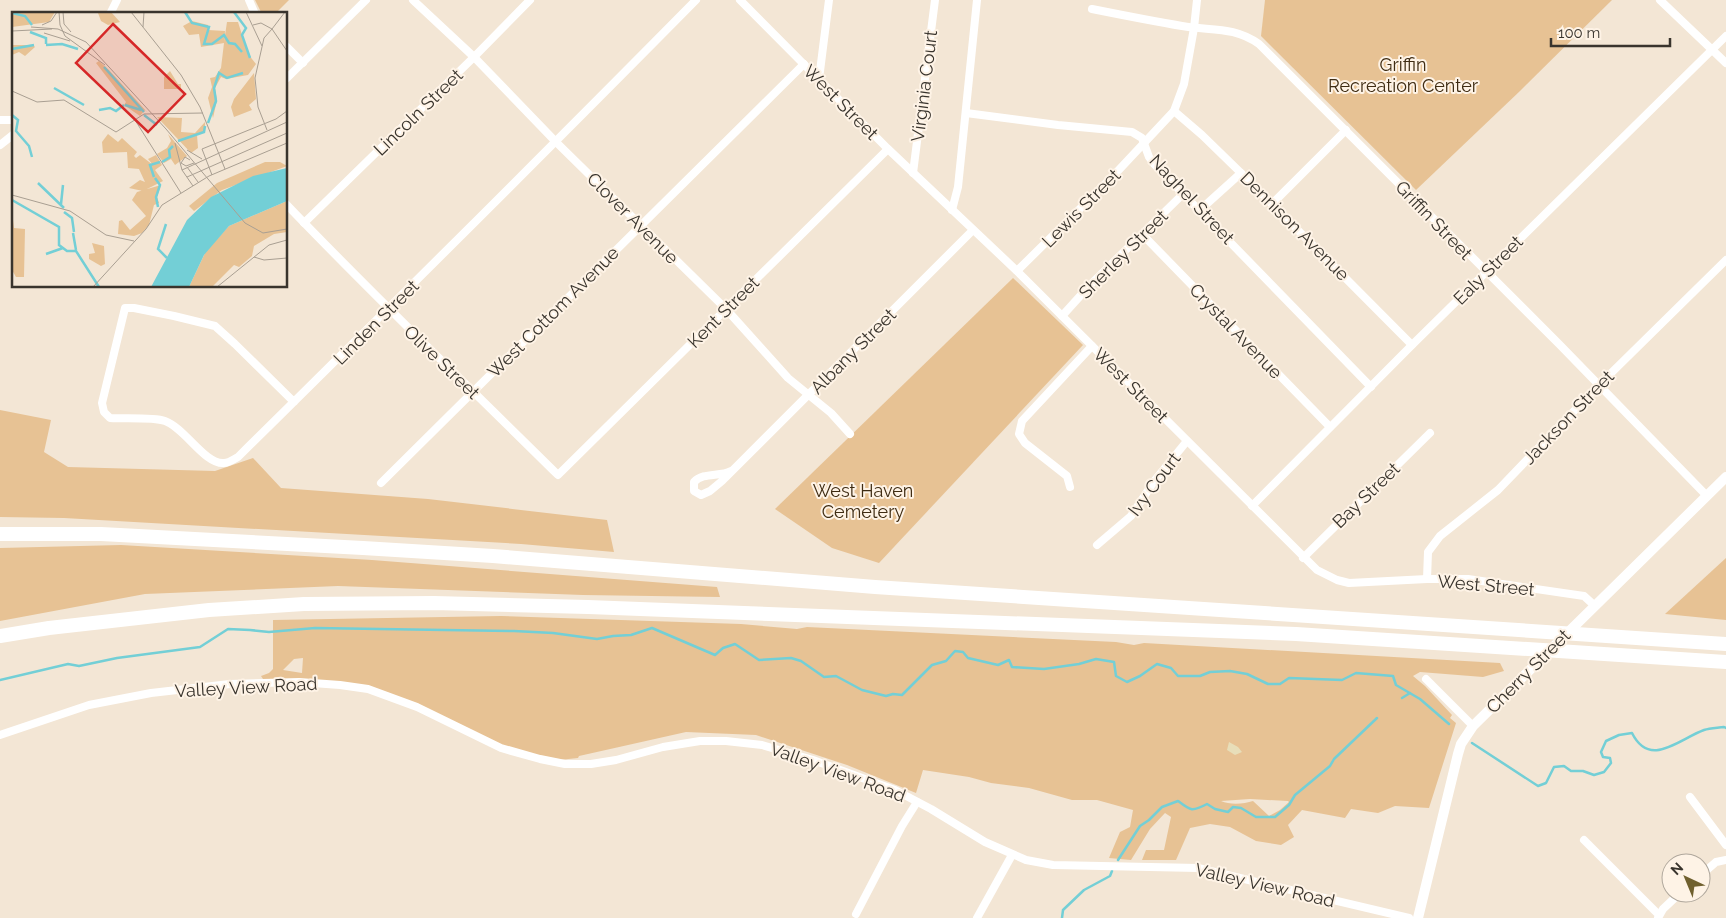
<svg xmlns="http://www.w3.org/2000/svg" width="1726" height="918" font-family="Raleway,sans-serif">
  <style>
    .green { fill: #e7c294; fill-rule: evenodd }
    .sand { fill: #e8deb9 }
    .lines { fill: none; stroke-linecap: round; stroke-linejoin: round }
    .stream { stroke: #73cfd6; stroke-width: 2.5 }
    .street { stroke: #fff; stroke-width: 8 }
    .secondary { stroke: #fff; stroke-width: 10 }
    .highway { stroke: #fff; stroke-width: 14 }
    .labels { text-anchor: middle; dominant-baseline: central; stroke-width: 4; stroke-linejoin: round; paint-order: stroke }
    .park-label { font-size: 18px; fill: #3f2c13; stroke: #fef3e6 }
    .street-label { font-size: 18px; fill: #39342d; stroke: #fef3e6 }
    .inset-river { fill: none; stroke: #73cfd6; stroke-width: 2.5 }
    .inset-road { fill: none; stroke: #a99f92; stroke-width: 1 }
    .view { fill: #d62828; fill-opacity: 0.15; stroke: #d62828; stroke-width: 2.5 }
    .inset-edge { fill: none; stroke: #39342d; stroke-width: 2.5 }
  </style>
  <rect width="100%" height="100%" fill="#f3e6d5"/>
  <g class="green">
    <polygon points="255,0 289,0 275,14 262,14"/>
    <polygon points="1265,0 1612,0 1520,91 1416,190 1261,36"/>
    <polygon points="1013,278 1083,345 879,563 832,548 775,509"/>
    <polygon points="0,410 51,420 44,452 68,467 215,471 253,458 281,488 428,499 607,520 614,552 521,544 64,518 0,517"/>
    <polygon points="121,545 372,560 717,587 720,597 583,595 338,586 145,594 0,621 0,548"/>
    <polygon points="1726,558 1726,620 1665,614"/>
    <path d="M 501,616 L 741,624 L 797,629 L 807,627 L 1116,642 L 1134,645 L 1144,643 L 1500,663 L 1504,671 L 1483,677 L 1420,672 L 1413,676 L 1425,686 L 1452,715 L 1450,718 L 1456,723 L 1429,808 L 1395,806 L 1378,813 L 1351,809 L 1345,818 L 1302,810 L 1288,825 L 1294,837 L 1281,845 L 1256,841 L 1230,827 L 1210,824 L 1190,828 L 1176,860 L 1142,860 L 1146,850 L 1164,850 L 1171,817 L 1165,813 L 1150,829 L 1131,860 L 1109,858 L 1120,832 L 1130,827 L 1133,810 L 1097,800 L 1072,800 L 1029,788 L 991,783 L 969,777 L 923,770 L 916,793 L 847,765 L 756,735 L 686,732 L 579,756 L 578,758 L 559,760 L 543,757 L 503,746 L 389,693 L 263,679 L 261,676 L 269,673 L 273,669 L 273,620 ZM 303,658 L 302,673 L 283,670 L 294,659 ZM 1250,799 L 1288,801 L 1289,802 L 1280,810 L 1269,816 L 1253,801 C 1244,804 1230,805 1221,801 Z"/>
  </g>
  <polygon class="sand" points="1229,742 1238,747 1242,752 1235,755 1227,750"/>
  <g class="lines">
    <g class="stream">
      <polyline points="0,680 68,664 79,666 117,658 200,647 228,629 250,630 269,632 315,628 514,631 553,633 597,639 613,636 631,635 652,628 715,655 723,648 735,644 759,660 791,658 801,661 824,677 836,676 862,690 886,696 893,694 902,695 932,665 946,661 955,651 963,652 968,658 998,665 1009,660 1012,667 1044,669 1079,664 1096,659 1114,662 1116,676 1127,682 1140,676 1157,664 1171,668 1178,676 1200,676 1210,672 1230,671 1247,674 1268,684 1280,684 1289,678 1342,680 1356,673 1393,676 1396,685 1420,699 1449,724"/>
      <polyline points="1402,698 1410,693"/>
      <path d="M 1472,743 L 1538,786 L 1546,783 L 1554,767 L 1564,766 L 1571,771 L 1583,771 L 1594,775 L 1604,772 L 1611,763 L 1610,758 L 1603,757 L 1601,752 L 1606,741 L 1619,735 L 1632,733 C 1650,769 1679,739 1704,730 C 1710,728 1717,728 1724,727 L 1726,728"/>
      <path d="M 1118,860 L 1140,826 L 1149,820 L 1162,807 L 1178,801 C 1191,811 1192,812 1207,804 L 1215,809 L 1228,812 L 1233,807 L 1241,808 L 1256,817 L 1275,817 L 1289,805 L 1295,795 L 1330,766 L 1334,759 L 1377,718"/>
      <polyline points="1062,918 1063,910 1084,890 1110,876 1112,871"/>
    </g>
    <g class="street">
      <polyline points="249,0 255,14"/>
      <polyline points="413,0 474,57 556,142 726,309 788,378 831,413 850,434"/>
      <polyline points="740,0 888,149 1017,271 1317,570 1337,580 1349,583 1427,579 1468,579 1584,596 1595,606"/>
      <polyline points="1660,0 1726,63"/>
      <path d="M 1092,9 C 1122,15 1152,21 1182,26 C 1211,31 1234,26 1259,44 L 1559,344 L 1707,496"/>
      <polyline points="110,14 117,0"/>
      <polyline points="286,46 303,63"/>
      <polyline points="286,79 366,0"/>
      <polyline points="819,79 829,0"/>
      <polyline points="1174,111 1202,135 1241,173 1412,345"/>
      <polyline points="966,113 1058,125 1132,132 1142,138 1149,157 1154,164 1371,387"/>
      <polyline points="0,120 14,120"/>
      <polyline points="0,145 14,134"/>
      <polyline points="913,173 935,0"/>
      <path d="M 286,204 C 375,297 467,385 558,475 L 888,149"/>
      <polyline points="1272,204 1346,130"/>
      <polyline points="952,210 958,187 977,0"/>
      <polyline points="1200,210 1241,173"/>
      <polyline points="304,223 474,57 530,0"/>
      <polyline points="1142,234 1330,427"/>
      <polyline points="1017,271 1115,174 1174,111 1184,84 1194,28 1197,0"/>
      <polyline points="1062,316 1091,284 1184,193"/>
      <path d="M 294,402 L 235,344 L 215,326 L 174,316 L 134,308 L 125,308 L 102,403 L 104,412 L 110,418 C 125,419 153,417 165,421 C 185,428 205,465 224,463 C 229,463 234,459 238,457 C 392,305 545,153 696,0"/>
      <path d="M 731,471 C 720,477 703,472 694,482 L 694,491 L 701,495 L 710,491 L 722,481 L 973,230"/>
      <polyline points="381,483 804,64"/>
      <polyline points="1070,487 1067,476 1025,443 1019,434 1022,421 1092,346"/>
      <polyline points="1252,506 1412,345 1726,36"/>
      <polyline points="1097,545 1131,516 1155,480 1187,441"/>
      <polyline points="1303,558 1430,433"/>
      <polyline points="1427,579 1428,552 1440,536 1498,490 1599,385 1726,260"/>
      <polyline points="1426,679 1473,726"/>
      <polyline points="0,735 89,705 151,693 230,684 299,682 340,685 368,689 417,707 501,748 540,759 565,764 591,764 616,760 663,747 700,741 726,741 762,745 813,760 895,790 931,809 985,842 1026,860 1053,865 1198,868 1409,918"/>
      <polyline points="1690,797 1726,845"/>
      <polyline points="1584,840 1659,915"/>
      <polyline points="1701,875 1716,862 1726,860"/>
      <polyline points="856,914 902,826 917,802"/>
      <polyline points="977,918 1012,855"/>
      <polyline points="1658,918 1663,909 1680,893"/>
    </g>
    <polyline class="secondary" points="1418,918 1458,754 1461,744 1473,726 1726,477"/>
    <g class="highway">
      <polyline points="0,534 101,534 363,548 493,556 875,587 1726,644"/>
      <polyline points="0,636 49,628 209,610 304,604 434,603 588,607 1296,634 1726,662"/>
    </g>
  </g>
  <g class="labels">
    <g class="park-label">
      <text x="1403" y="64">Griffin<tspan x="1403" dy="21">Recreation Center</tspan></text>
      <text x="863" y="490">West Haven<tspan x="863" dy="21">Cemetery</tspan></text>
    </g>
    <g class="street-label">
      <text transform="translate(924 86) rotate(-83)">Virginia Court</text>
      <text transform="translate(841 102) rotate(45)">West Street</text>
      <text transform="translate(418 112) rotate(-44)">Lincoln Street</text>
      <text transform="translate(1192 199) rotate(47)">Naghel Street</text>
      <text transform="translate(1081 208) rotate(-45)">Lewis Street</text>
      <text transform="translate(633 218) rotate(45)">Clover Avenue</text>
      <text transform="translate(1434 220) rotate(46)">Griffin Street</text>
      <text transform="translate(1295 226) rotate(45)">Dennison Avenue</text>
      <text transform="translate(1123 254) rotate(-45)">Sherley Street</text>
      <text transform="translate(1488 270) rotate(-45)">Ealy Street</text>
      <text transform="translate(553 312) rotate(-45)">West Cottom Avenue</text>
      <text transform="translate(723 312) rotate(-45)">Kent Street</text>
      <text transform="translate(376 322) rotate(-45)">Linden Street</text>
      <text transform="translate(1236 331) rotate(46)">Crystal Avenue</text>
      <text transform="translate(853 351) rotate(-45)">Albany Street</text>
      <text transform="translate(442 362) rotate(44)">Olive Street</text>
      <text transform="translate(1131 385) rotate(45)">West Street</text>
      <text transform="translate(1568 417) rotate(-46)">Jackson Street</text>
      <text transform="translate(1154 484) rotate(-53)">Ivy Court</text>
      <text transform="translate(1366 495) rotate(-44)">Bay Street</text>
      <text transform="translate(1486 585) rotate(5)">West Street</text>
      <text transform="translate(1528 671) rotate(-45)">Cherry Street</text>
      <text transform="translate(246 687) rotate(-3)">Valley View Road</text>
      <text transform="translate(838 772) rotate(20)">Valley View Road</text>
      <text transform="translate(1265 885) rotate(13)">Valley View Road</text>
    </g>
  </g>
  <g transform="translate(12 12)">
    <rect width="275" height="275" fill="#f3e6d5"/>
    <path d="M 0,0 L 43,0 L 37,10 L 0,15 ZM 99,0 L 108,10 L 96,13 L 89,9 L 86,1 ZM 180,9 L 196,13 L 196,18 L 213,19 L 212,30 L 215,10 L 226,10 L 236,42 L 244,52 L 236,63 L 214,67 L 209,65 L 203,76 L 205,88 L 201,106 L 196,86 L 200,75 L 198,66 L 203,65 L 209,56 L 212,31 L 189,35 L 187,22 L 177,23 L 171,14 ZM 0,33 L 21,33 L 23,35 L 13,44 L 7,40 L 0,43 ZM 87,49 L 97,58 L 136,101 L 133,98 L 128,104 L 112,93 L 114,90 L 84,51 ZM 158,59 L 166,72 L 169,72 L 169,77 L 152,77 L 152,65 ZM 242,61 L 244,87 L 237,93 L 240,98 L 222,105 L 219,95 L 222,87 ZM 145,105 L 170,106 L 169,120 L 183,121 L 193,110 L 193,120 L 185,123 L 186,136 L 179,141 ZM 96,122 L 106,130 L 110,126 L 125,140 L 122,144 L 124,146 L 128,143 L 141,153 L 136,147 L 144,143 L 150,153 L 143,158 L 151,169 L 131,179 L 117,176 L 128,168 L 133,170 L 127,157 L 116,156 L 115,140 L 91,141 L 90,130 ZM 156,122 L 175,144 L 163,153 L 159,147 L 152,151 L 145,142 L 155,136 L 159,129 ZM 253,150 L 268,150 L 275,154 L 210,178 L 182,199 L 177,194 L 205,171 ZM 149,173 L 145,185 L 147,191 L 142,193 L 137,213 L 130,221 L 122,224 L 106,222 L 107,209 L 110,208 L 118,218 L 134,204 L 120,188 L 125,180 ZM 275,189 L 275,220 L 262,222 L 242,234 L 240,244 L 227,255 L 222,253 L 200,275 L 177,275 L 194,239 L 217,214 ZM 0,200 L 2,216 L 13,217 L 12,265 L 4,265 L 0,258 ZM 80,231 L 92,234 L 93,252 L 89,254 L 77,247 L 77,242 L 83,241 Z" fill="#e7c294"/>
    <path d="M 275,156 L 275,189 L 217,214 L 192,243 L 177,275 L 139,275 L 175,208 L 199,185 L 241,164 Z" fill="#73cfd6"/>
    <path class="inset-river" d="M 173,0 L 180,11 L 197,15 L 192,32 L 200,32 L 212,23 L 217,31 L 223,32 L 230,40M 222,0 L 234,16 L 230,23 L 238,46M 0,1 L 13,4 L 20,13M 18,20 L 34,26 L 34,32M 34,33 L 50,32 L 66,37M 0,37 L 22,33M 92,55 L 132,100M 42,76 L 72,93M 113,93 L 129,98M 87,98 L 98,96 L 104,99 L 112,93M 0,103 L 6,108 L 4,119 L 17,134 L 20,145M 132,103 L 145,113M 196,111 L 204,89 L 202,76 L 207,61 L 215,66 L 231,61M 166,129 L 192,120 L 193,114M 150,150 L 158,145 L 157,138 L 161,134M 142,165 L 138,153 L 148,150M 143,166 L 148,173 L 144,185 L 146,195M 26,171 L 52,196M 0,188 L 47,215 L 47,233 L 55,239 L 64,239 L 87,275M 49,192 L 51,173M 52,200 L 60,206 L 62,220M 154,212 L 146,237 L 155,246M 61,221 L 64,238M 34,242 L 51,236"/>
    <path class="inset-road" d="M 47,0 L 48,13 L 53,24 L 93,53M 51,0 L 52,12 L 59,20M 119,0 L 169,63 L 188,95 L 213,157M 234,0 L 250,34M 273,0 L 260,17 L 275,39M 30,13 L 39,9 L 45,0M 241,13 L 249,11 L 260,17 L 252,26 L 243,66 L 246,95 L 255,118M 19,15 L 46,17 L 74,30 L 154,117 L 233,211 L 251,221 L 275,217M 131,15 L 132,0M 0,19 L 40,17M 32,21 L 58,29M 0,79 L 25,90 L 52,88 L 104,120 L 132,102 L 191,101M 123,108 L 169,181M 163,131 L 170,158M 175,138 L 190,147M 178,148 L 173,145 L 169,151 L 174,154 L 182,151M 175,155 L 186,170M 200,163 L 190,137 L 264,107 L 275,99M 175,165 L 275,121M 181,174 L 170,158 L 275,110M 0,183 L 58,199 L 94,223 L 122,229M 242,245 L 252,248 L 275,246M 81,275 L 134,217 L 150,193 L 197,164 L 275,131M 205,275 L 257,233 L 275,228"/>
    <path class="view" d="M 101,12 L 173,82 L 136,120 L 64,51 Z"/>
    <rect width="275" height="275" class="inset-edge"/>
  </g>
  <g transform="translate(1686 878) rotate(316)"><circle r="24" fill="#fef3e6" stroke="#afa79c"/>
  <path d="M0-4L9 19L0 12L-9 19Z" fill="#70602e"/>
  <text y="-8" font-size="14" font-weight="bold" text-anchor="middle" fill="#39342d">N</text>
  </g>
  <path d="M1551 38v8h119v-8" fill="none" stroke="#39342d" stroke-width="2.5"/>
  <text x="1558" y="38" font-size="15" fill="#39342d" stroke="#fef3e6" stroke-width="4" paint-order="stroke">100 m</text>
</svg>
